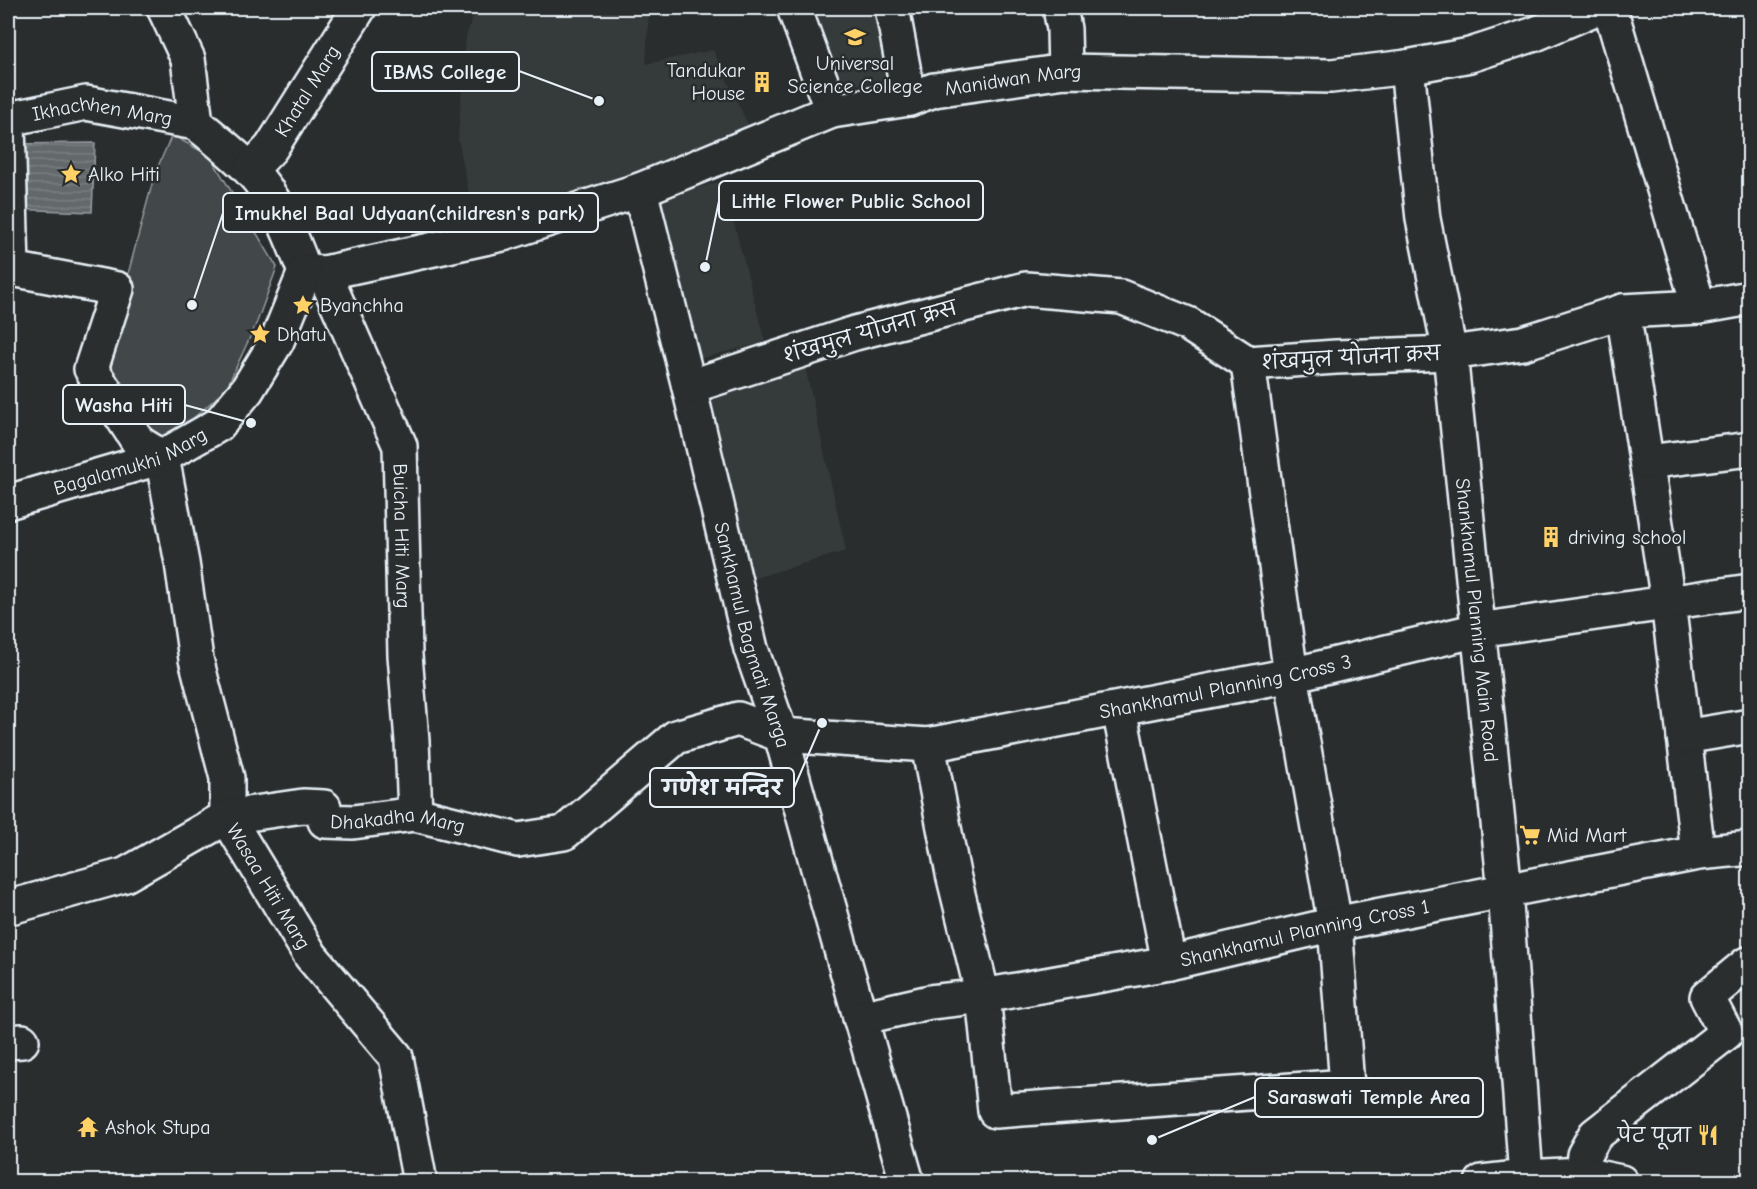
<svg xmlns="http://www.w3.org/2000/svg" width="1757" height="1189" font-family="'Comic Neue','Playpen Sans Deva',sans-serif">
  <style>
    .built { fill: #363a3b }
    .park { fill: #424648; stroke: #959ca0; stroke-width: 1.5 }
    .water { fill: url(#water-rules); stroke: #989fa3; stroke-width: 1.5 }
    .lines { fill: none; stroke-linecap: round; stroke-linejoin: round }
    .minor-casing { stroke: #e8f1f8; stroke-width: 38 }
    .minor { stroke: #2a2d2e; stroke-width: 33 }
    .labels { text-anchor: middle; dominant-baseline: central; stroke-width: 5; stroke-linejoin: round; paint-order: stroke }
    .poi-label { font-size: 20px; fill: #e8f1f8; stroke: #2a2d2e; text-anchor: start }
    .street-label { font-size: 20px; fill: #e8f1f8; stroke: #2a2d2e }
    .leader { fill: none; stroke: #e8f1f8; stroke-width: 2 }
    .callout-dot { fill: #e8f1f8; stroke: #2a2d2e; stroke-width: 2 }
    .callout { fill: #2a2d2e; stroke: #e8f1f8; stroke-width: 2 }
    .callout-label { font-size: 21px; text-anchor: middle; font-weight: bold; fill: #e8f1f8 }
  </style>
  <defs>
    <pattern id="water-rules" width="6" height="5" patternUnits="userSpaceOnUse" patternTransform="scale(1.5)"><rect width="6" height="5" fill="#63686b"/><path d="M0 2.5h6" fill="none" stroke="#797e81"/></pattern>
  </defs>
  <rect width="100%" height="100%" fill="#2a2d2e"/>
  <filter id="ink" filterUnits="userSpaceOnUse"><feTurbulence type="fractalNoise" baseFrequency=".0167" numOctaves="2"/><feDisplacementMap in="SourceGraphic" scale="12" xChannelSelector="R" yChannelSelector="G"/><feConvolveMatrix kernelMatrix="1 2 1 2 8 2 1 2 1" color-interpolation-filters="sRGB"/></filter>
  <g filter="url(#ink)">
    <g class="built">
      <polygon points="476,8 649,8 646,64 713,50 756,142 477,234 458,138 466,37"/>
      <polygon points="804,8 883,8 896,78 841,87"/>
      <polygon points="723,181 765,342 689,361 647,201"/>
      <polygon points="805,366 846,551 747,580 703,385"/>
    </g>
    <polygon class="park" points="172,135 210,156 277,267 257,322 226,389 188,423 147,444 100,379 155,173"/>
    <polygon class="water" points="95,143 92,212 10,209 8,144"/>
    <g class="lines">
      <defs>
        <g id="minor">
          <path d="M 164,8 L 188,59 L 196,123 C 214,138 233,153 249,169 C 277,197 291,236 305,272"/>
          <polyline points="794,8 832,111"/>
          <polyline points="892,8 909,99"/>
          <polyline points="1060,8 1064,29 1065,71"/>
          <polyline points="1610,8 1699,307"/>
          <path id="s1" d="M 1407,67 L 1423,219 L 1450,353 L 1505,891 L 1526,1177"/>
          <path id="s2" d="M 8,119 L 86,103 L 196,123"/>
          <path id="s3" d="M 8,123 L 12,269 L 117,289 L 91,369 L 139,443 L 162,457 L 182,563 L 196,659 L 227,778 L 227,817 L 311,956 L 396,1057 L 420,1182"/>
          <path id="s4" d="M 250,170 L 271,148 L 359,8"/>
          <path id="s5" d="M 640,190 L 689,387 L 751,649 L 781,735 L 821,879 L 907,1182"/>
          <path id="s6" d="M 305,272 L 324,273 L 503,234 L 640,190 L 832,111 L 909,99 L 934,90 L 1065,71 L 1331,76 L 1407,67 L 1470,55 L 1535,34 L 1596,8"/>
          <path id="s7" d="M 324,273 L 400,446 L 405,655 L 412,741 L 415,814"/>
          <polyline points="1623,311 1668,602 1698,853"/>
          <polyline points="689,387 855,333 1026,289 1121,297 1188,324 1248,363 1336,357 1450,353 1523,343 1623,311 1699,307 1750,298"/>
          <polyline points="1647,462 1750,449"/>
          <path id="s8" d="M 8,502 L 162,457 L 218,425 L 247,390 L 277,341 L 305,272"/>
          <polyline points="1119,709 1169,963"/>
          <polyline points="1684,737 1750,726"/>
          <polyline points="928,745 953,874 983,996 995,1111 1347,1086 1335,924 1291,675 1248,363"/>
          <path id="s9" d="M 8,906 L 14,906 L 125,875 L 227,817 L 303,806 L 324,807 L 325,821 L 353,822 L 415,814 L 518,840 L 564,833 L 676,737 L 738,719 L 781,735 L 928,745 L 1291,675 L 1478,630 L 1750,591"/>
          <path id="s10" d="M 860,1018 L 930,1002 L 983,996 L 1169,963 L 1335,924 L 1698,853 L 1750,848"/>
          <polyline points="8,1042 22,1041"/>
          <polyline points="1582,1174 1584,1155 1595,1135 1726,1033 1707,997 1747,964"/>
          <polyline points="1482,1182 1526,1177 1582,1174 1621,1182"/>
        </g>
      </defs>
      <use href="#minor" class="minor-casing"/>
      <use href="#minor" class="minor"/>
    </g>
  </g>
  <defs>
    <symbol id="university-bare" viewBox="-9 -9 18 18"><path d="M0-5L7-2L0 1L-7-2ZM-4 1L0 2.5L4 1V4Q0 6-4 4Z" fill="#ffd166" stroke="#2a2d2e" stroke-width="2.5" paint-order="stroke"/></symbol>
    <symbol id="building-bare" viewBox="-9 -9 18 18"><path d="M-4-6H4V6H1V3H-1V6H-4ZM-2.5-4.3h1.7v1.8h-1.7ZM.8-4.3h1.7v1.8H.8ZM-2.5-1h1.7V.8h-1.7ZM.8-1h1.7V.8H.8Z" fill="#ffd166" stroke="#2a2d2e" stroke-width="2.5" paint-order="stroke"/></symbol>
    <symbol id="sight-bare" viewBox="-9 -9 18 18"><path d="M0-6L1.8-2.2L6-1.7L2.9 1.2L3.7 5.4L0 3.3L-3.7 5.4L-2.9 1.2L-6-1.7L-1.8-2.2Z" fill="#ffd166" stroke="#2a2d2e" stroke-width="2.5" paint-order="stroke"/></symbol>
    <symbol id="supermarket-bare" viewBox="-9 -9 18 18"><path d="M-6-5.5h2.5l.6 2H6L4.5 2H-2.5L-4.4-4H-6ZM-1.5 3.2a1.3 1.3 0 1 0 .1 0ZM3 3.2a1.3 1.3 0 1 0 .1 0Z" fill="#ffd166" stroke="#2a2d2e" stroke-width="2.5" paint-order="stroke"/></symbol>
    <symbol id="temple-bare" viewBox="-9 -9 18 18"><path d="M0-6L5-2H3V0L6.5 2.5H4V6H1.5V3h-3V6H-4V2.5H-6.5L-3 0V-2H-5Z" fill="#ffd166" stroke="#2a2d2e" stroke-width="2.5" paint-order="stroke"/></symbol>
    <symbol id="restaurant-bare" viewBox="-9 -9 18 18"><path d="M-5-6h1v4h1v-4h1v4h1v-4h1v5L-1.5 .5V6h-2V.5L-5-1ZM5-6V6H3V1.5H1.5Q1.5-4 5-6Z" fill="#ffd166" stroke="#2a2d2e" stroke-width="2.5" paint-order="stroke"/></symbol>
  </defs>
  <g fill-rule="evenodd">
    <use href="#university-bare" x="840" y="22" width="30" height="30"/>
    <use href="#building-bare" x="747" y="67" width="30" height="30"/>
    <use href="#sight-bare" x="56" y="159" width="30" height="30"/>
    <use href="#sight-bare" x="288" y="290" width="30" height="30"/>
    <use href="#sight-bare" x="245" y="319" width="30" height="30"/>
    <use href="#building-bare" x="1536" y="522" width="30" height="30"/>
    <use href="#supermarket-bare" x="1515" y="820" width="30" height="30"/>
    <use href="#temple-bare" x="73" y="1112" width="30" height="30"/>
    <use href="#restaurant-bare" x="1693" y="1120" width="30" height="30"/>
  </g>
  <g class="labels">
    <g class="poi-label">
      <text x="855" y="63" text-anchor="middle">Universal<tspan x="855" dy="23">Science College</tspan></text>
      <text x="745" y="70" text-anchor="end">Tandukar<tspan x="745" dy="23">House</tspan></text>
      <text x="88" y="174">Alko Hiti</text>
      <text x="320" y="305">Byanchha</text>
      <text x="277" y="334">Dhatu</text>
      <text x="1568" y="537">driving school</text>
      <text x="1547" y="835">Mid Mart</text>
      <text x="105" y="1127">Ashok Stupa</text>
      <text x="1691" y="1135" text-anchor="end">पेट पूजा</text>
    </g>
    <g class="street-label">
      <text stroke="none"><textPath href="#s6" startOffset="738">Manidwan Marg</textPath></text>
      <text stroke="none"><textPath href="#s4" startOffset="98">Khatal Marg</textPath></text>
      <text stroke="none"><textPath href="#s2" startOffset="96">Ikhachhen Marg</textPath></text>
      <text transform="translate(870 332) rotate(-16)">शंखमुल योजना क्रस</text>
      <text transform="translate(1351 358) rotate(-3)">शंखमुल योजना क्रस</text>
      <text stroke="none"><textPath href="#s8" startOffset="129">Bagalamukhi Marg</textPath></text>
      <text stroke="none"><textPath href="#s7" startOffset="279">Buicha Hiti Marg</textPath></text>
      <text stroke="none"><textPath href="#s1" startOffset="558">Shankhamul Planning Main Road</textPath></text>
      <text stroke="none"><textPath href="#s5" startOffset="459">Sankhamul Bagmati Marga</textPath></text>
      <text stroke="none"><textPath href="#s9" startOffset="1302">Shankhamul Planning Cross 3</textPath></text>
      <text stroke="none"><textPath href="#s9" startOffset="424">Dhakadha Marg</textPath></text>
      <text stroke="none"><textPath href="#s3" startOffset="900">Wasaa Hiti Marg</textPath></text>
      <text stroke="none"><textPath href="#s10" startOffset="453">Shankhamul Planning Cross 1</textPath></text>
    </g>
  </g>
  <path class="leader" d="M599 101L519 71M705 267L719 201M192 305L223 213M251 423L185 405M822 723L794 788M1152 1140L1255 1097"/>
  <g class="callout-dot">
    <circle cx="599" cy="101" r="6"/>
    <circle cx="705" cy="267" r="6"/>
    <circle cx="192" cy="305" r="6"/>
    <circle cx="251" cy="423" r="6"/>
    <circle cx="822" cy="723" r="6"/>
    <circle cx="1152" cy="1140" r="6"/>
  </g>
  <g class="callout">
    <rect x="372" y="52" width="147" height="39" rx="6"/>
    <rect x="719" y="181" width="264" height="39" rx="6"/>
    <rect x="223" y="193" width="375" height="39" rx="6"/>
    <rect x="63" y="385" width="122" height="39" rx="6"/>
    <rect x="650" y="768" width="144" height="39" rx="6"/>
    <rect x="1255" y="1078" width="228" height="39" rx="6"/>
  </g>
  <g class="callout-label">
    <text x="445" y="79">IBMS College</text>
    <text x="851" y="208">Little Flower Public School</text>
    <text x="410" y="220">Imukhel Baal Udyaan(childresn's park)</text>
    <text x="124" y="412">Washa Hiti</text>
    <text x="722" y="795">गणेश मन्दिर</text>
    <text x="1369" y="1104">Saraswati Temple Area</text>
  </g>
  <rect width="1757" height="1189" fill="none" stroke="#2a2d2e" stroke-width="30"/>
  <rect x="15" y="15" width="1727" height="1159" fill="none" stroke="#e8f1f8" stroke-width="2" filter="url(#ink)"/>
</svg>
